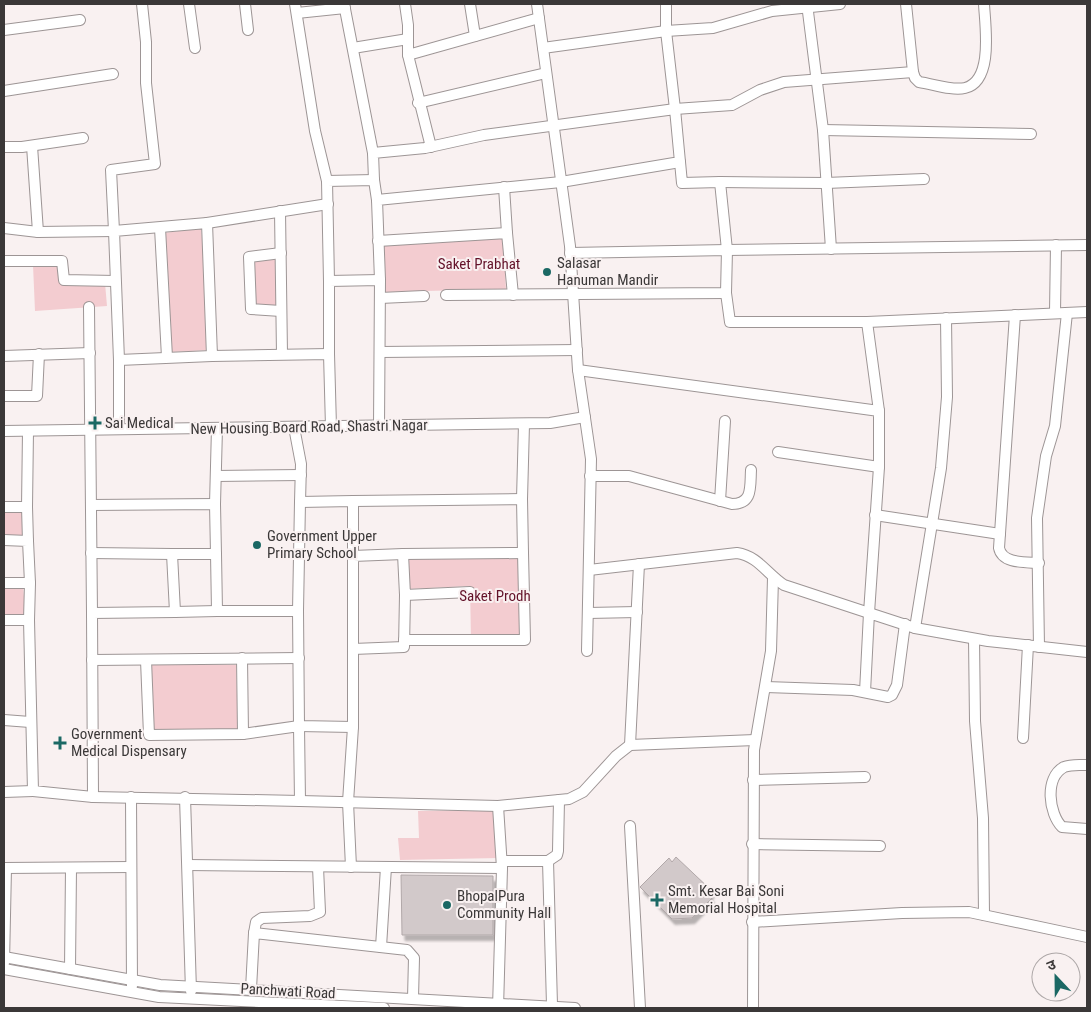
<svg xmlns="http://www.w3.org/2000/svg" width="1091" height="1012" font-family="'Roboto Condensed','Noto Sans Devanagari',sans-serif">
  <style>
    .green { fill: #f3ccd0 }
    .building { fill: #d2c9ca; stroke: #b1a8a9; filter: url(#shadow) }
    .lines { fill: none; stroke-linecap: round; stroke-linejoin: round }
    .minor-casing { stroke: #9d9595; stroke-width: 12 }
    .minor { stroke: #fff; stroke-width: 10 }
    .poi-dot { fill: #1b6864; stroke: #f9f1f1; stroke-width: 2 }
    .labels { text-anchor: middle; dominant-baseline: central; stroke-width: 4; stroke-linejoin: round; paint-order: stroke }
    .poi-label { font-size: 15px; fill: #3b3838; stroke: #f9f1f1; text-anchor: start }
    .park-label { font-size: 15px; fill: #631229; stroke: #f9f1f1 }
    .street-label { font-size: 15px; fill: #3b3838; stroke: #f9f1f1 }
  </style>
  <defs>
    <filter id="shadow"><feDropShadow dx="3" dy="5.5" stdDeviation="1" flood-color="#0004"/></filter>
  </defs>
  <rect width="100%" height="100%" fill="#f9f1f1"/>
  <g class="green">
    <polygon points="201,228 212,350 171,352 164,233"/>
    <polygon points="503,238 506,289 385,292 384,246"/>
    <polygon points="255,258 278,258 280,308 254,307"/>
    <polygon points="33,265 58,265 60,283 105,283 107,306 35,311"/>
    <polygon points="4,511 22,511 24,537 4,537"/>
    <polygon points="407,557 519,557 520,636 471,640 470,586 408,589"/>
    <polygon points="4,586 23,586 26,617 4,617"/>
    <polygon points="150,664 236,665 238,729 154,730"/>
    <polygon points="496,810 498,858 400,860 398,838 419,838 418,811"/>
  </g>
  <g class="building">
    <polygon points="676,857 712,891 709,895 712,898 692,918 672,919 640,887 669,858 672,862"/>
    <polygon points="401,875 493,876 493,935 402,935"/>
  </g>
  <g class="lines">
    <defs>
      <g id="minor">
        <polyline points="189,4 195,48"/>
        <polyline points="245,4 248,30"/>
        <polyline points="295,4 315,131 327,181"/>
        <polyline points="344,4 373,153"/>
        <polyline points="405,4 408,25 408,55 431,147"/>
        <polyline points="470,4 475,36"/>
        <polyline points="537,4 570,246 578,370 591,459 587,651"/>
        <polyline points="666,4 666,31 713,28 772,11 840,4"/>
        <polyline points="807,4 823,130 831,249"/>
        <polyline points="297,13 345,8"/>
        <polyline points="4,30 80,20"/>
        <polyline points="353,48 408,39"/>
        <polyline points="543,48 666,31 675,109 732,105 760,90 784,82 913,72 906,4"/>
        <polyline points="408,55 539,18"/>
        <path d="M 913,72 L 915,78 L 919,82 C 933,84 952,91 965,88 C 994,81 985,25 984,4"/>
        <polyline points="4,91 113,74"/>
        <polyline points="418,103 546,73"/>
        <polyline points="823,130 1031,134"/>
        <polyline points="32,146 38,232"/>
        <polyline points="4,147 22,147 83,138"/>
        <polyline points="680,162 682,183 720,182 727,250 1087,245"/>
        <polyline points="374,180 373,153 425,148 484,135 675,109 680,162 561,182 377,200 380,280"/>
        <polyline points="720,182 826,183 924,179"/>
        <polyline points="504,187 507,233"/>
        <polyline points="280,211 282,354"/>
        <polyline points="207,223 328,204"/>
        <polyline points="4,228 38,232 114,231 111,170 155,164 146,83 146,42 142,4"/>
        <polyline points="160,228 167,357"/>
        <polyline points="378,241 507,233 513,295"/>
        <polyline points="281,253 249,257 251,309 281,311"/>
        <polyline points="4,261 62,261 64,280 115,281"/>
        <polyline points="329,281 327,181 374,180 377,200"/>
        <polyline points="726,293 730,322 867,322 879,411"/>
        <polyline points="446,295 726,293 727,250 570,253"/>
        <polyline points="380,298 424,296"/>
        <polyline points="89,307 92,613"/>
        <polyline points="1055,313 1056,245"/>
        <path d="M 1015,315 L 999,548 C 1002,564 1026,562 1039,563"/>
        <polyline points="867,322 1087,312"/>
        <polyline points="380,352 577,350"/>
        <polyline points="329,354 329,281 380,280 379,426"/>
        <polyline points="4,356 90,353"/>
        <polyline points="119,360 212,356"/>
        <path d="M 578,370 L 879,411 L 879,467 L 869,613 L 784,585 C 767,574 758,556 737,553 L 589,570"/>
        <polyline points="4,396 37,396 39,354"/>
        <polyline points="294,427 301,464 300,502 353,501 353,556"/>
        <polyline points="119,429 119,360 114,231 207,223 212,356 329,354 331,427"/>
        <polyline points="4,431 550,423 585,417"/>
        <polyline points="778,452 879,467"/>
        <polyline points="216,476 301,475"/>
        <path d="M 590,476 L 629,476 L 732,504 C 753,504 750,487 751,470"/>
        <polyline points="522,499 524,424"/>
        <polyline points="353,501 522,499 523,553 403,554"/>
        <polyline points="720,501 725,421"/>
        <polyline points="215,504 217,428"/>
        <polyline points="91,505 215,504 216,554"/>
        <polyline points="4,507 27,507 28,431"/>
        <polyline points="27,507 28,541"/>
        <polyline points="875,515 1000,534"/>
        <polyline points="4,540 28,541 30,583 4,583"/>
        <polyline points="91,553 172,554"/>
        <polyline points="298,611 300,502"/>
        <polyline points="175,612 217,611"/>
        <polyline points="588,613 637,612"/>
        <polyline points="4,620 29,620 33,791 93,797 92,613 175,612 172,554 216,554 217,611 298,611 299,726 353,727 353,556 403,554 405,595 470,592"/>
        <polyline points="29,620 30,583"/>
        <polyline points="915,628 941,468 947,397 946,318"/>
        <polyline points="974,639 975,721 983,818 984,915"/>
        <polyline points="404,640 525,640 523,553"/>
        <polyline points="1039,647 1037,518 1046,456 1055,426 1067,313"/>
        <polyline points="353,649 404,647 405,595"/>
        <polyline points="92,660 299,658"/>
        <polyline points="146,660 149,735 243,734 242,658"/>
        <polyline points="766,687 853,690 888,697 892,695 897,685 905,624"/>
        <polyline points="865,692 869,613 915,628 988,641 1087,652"/>
        <polyline points="4,720 30,722"/>
        <polyline points="1023,738 1028,645"/>
        <polyline points="630,745 639,564"/>
        <path d="M 1087,765 C 1079,765 1071,764 1064,767 C 1044,778 1049,814 1062,827 L 1087,829"/>
        <polyline points="753,780 865,777"/>
        <polyline points="4,792 33,791"/>
        <polyline points="93,797 300,801 299,726 243,734"/>
        <polyline points="131,797 132,986"/>
        <polyline points="185,797 191,991"/>
        <polyline points="300,801 498,806 569,799 583,792 616,756 630,745 755,740"/>
        <polyline points="630,826 640,1008"/>
        <polyline points="752,844 880,846"/>
        <polyline points="502,861 548,861 552,1005"/>
        <polyline points="548,861 557,855 558,851 559,800"/>
        <polyline points="188,865 502,868"/>
        <polyline points="351,867 348,802 353,727"/>
        <polyline points="4,868 131,867"/>
        <polyline points="752,922 902,913 969,912 1087,937"/>
        <polyline points="254,933 256,922 262,918 310,916 320,912 318,867"/>
        <polyline points="381,947 386,867"/>
        <polyline points="4,957 160,985 575,1008"/>
        <polyline points="4,963 6,868"/>
        <polyline points="4,969 159,997 384,1008"/>
        <polyline points="70,969 71,868"/>
        <polyline points="251,989 254,933 407,950 414,958 413,998"/>
        <polyline points="498,1008 502,868 498,806"/>
        <polyline points="753,1008 754,750 771,651 773,578"/>
      </g>
    </defs>
    <use href="#minor" class="minor-casing"/>
    <use href="#minor" class="minor"/>
  </g>
  <g class="poi-dot">
    <circle cx="547" cy="272" r="5"/>
    <path d="M92.5 415.5h5v5h5v5h-5v5h-5v-5h-5v-5h5z"/>
    <circle cx="257" cy="545" r="5"/>
    <path d="M57.5 735.5h5v5h5v5h-5v5h-5v-5h-5v-5h5z"/>
    <path d="M654.5 892.5h5v5h5v5h-5v5h-5v-5h-5v-5h5z"/>
    <circle cx="447" cy="905" r="5"/>
  </g>
  <g class="labels">
    <g class="poi-label">
      <text x="557" y="263">Salasar<tspan x="557" dy="17">Hanuman Mandir</tspan></text>
      <text x="105" y="423">Sai Medical</text>
      <text x="267" y="536">Government Upper<tspan x="267" dy="17">Primary School</tspan></text>
      <text x="71" y="734">Government<tspan x="71" dy="17">Medical Dispensary</tspan></text>
      <text x="668" y="891">Smt. Kesar Bai Soni<tspan x="668" dy="17">Memorial Hospital</tspan></text>
      <text x="457" y="896">BhopalPura<tspan x="457" dy="17">Community Hall</tspan></text>
    </g>
    <g class="park-label">
      <text x="479" y="264">Saket Prabhat</text>
      <text x="495" y="596">Saket Prodh</text>
    </g>
    <g class="street-label">
      <text transform="translate(309 427) rotate(-1)">New Housing Board Road, Shastri Nagar</text>
      <text transform="translate(288 991) rotate(3)">Panchwati Road</text>
    </g>
  </g>
  <rect width="1091" height="1012" fill="none" stroke="#3b3838" stroke-width="10"/>
  <g transform="translate(1056 977) rotate(338)"><circle r="24" fill="#f9f1f1" stroke="#ada7a7"/>
  <path d="M0-4L9 19L0 12L-9 19Z" fill="#1b6864"/>
  <text y="-8" font-size="14" font-weight="bold" text-anchor="middle" fill="#3b3838">उ</text>
  </g>
</svg>
